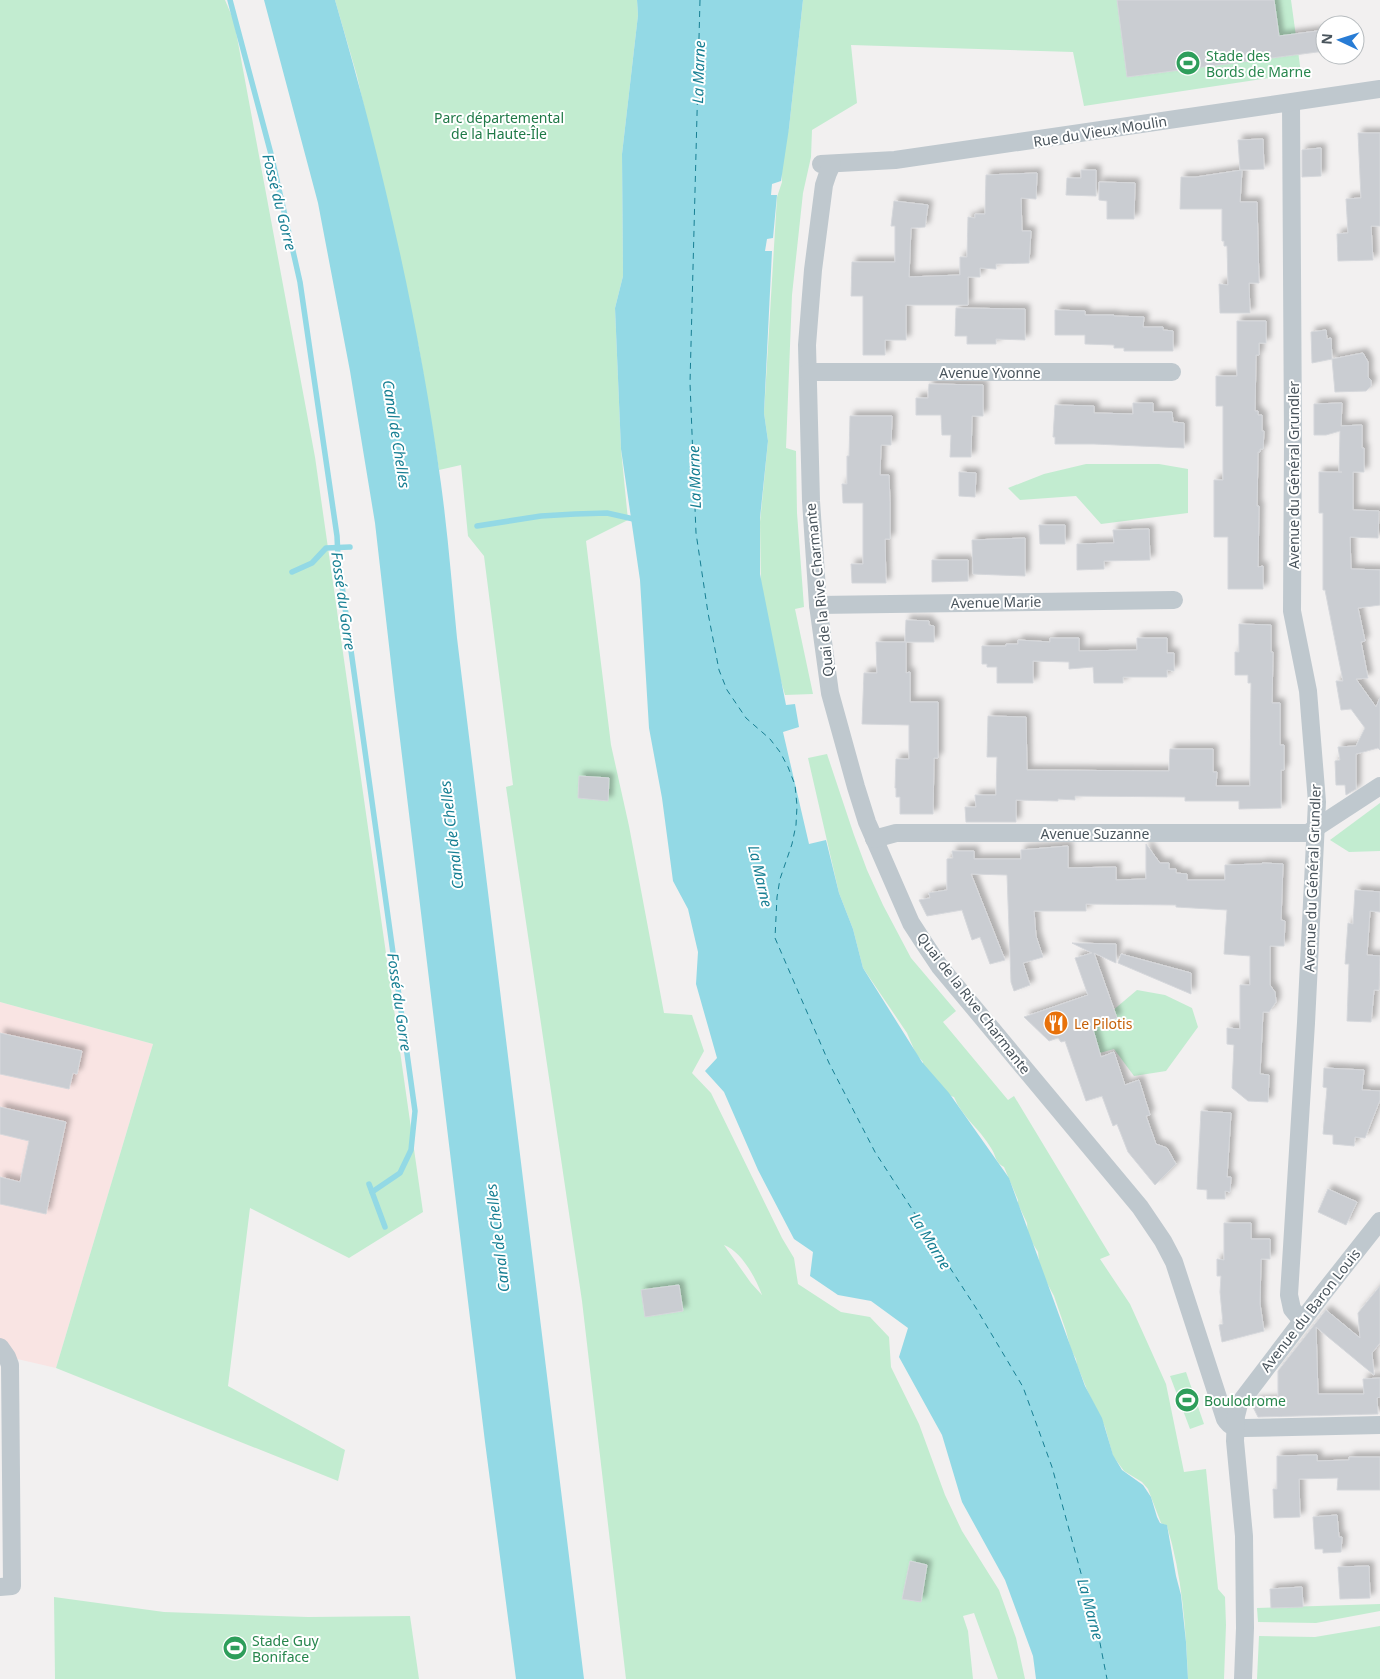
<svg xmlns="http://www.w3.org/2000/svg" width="1380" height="1679" font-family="'Noto Sans',sans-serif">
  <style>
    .medical { fill: #f9e4e3 }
    .green { fill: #c2ecd0; fill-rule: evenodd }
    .water { fill: #93d9e5 }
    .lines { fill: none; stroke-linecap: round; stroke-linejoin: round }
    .stream { stroke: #93d9e5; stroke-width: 5.5 }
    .ferry { stroke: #177f93; stroke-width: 1; stroke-dasharray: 6 5; stroke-linecap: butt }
    .building { fill: #cacdd2; stroke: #d5d7db; filter: url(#shadow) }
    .minor { stroke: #bfc8ce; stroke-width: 18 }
    .labels { text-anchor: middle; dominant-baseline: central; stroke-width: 4; stroke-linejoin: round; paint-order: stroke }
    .leisure-label { font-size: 14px; fill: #27864d; stroke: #fff; text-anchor: start }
    .park-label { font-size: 14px; fill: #1f7947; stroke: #fff }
    .street-label { font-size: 14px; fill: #49545c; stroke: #fff }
    .food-label { font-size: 14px; fill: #c56008; stroke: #fff; text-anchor: start }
    .water-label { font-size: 15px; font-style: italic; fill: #177f93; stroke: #fff }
  </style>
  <defs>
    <filter id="shadow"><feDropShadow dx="4.5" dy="-4.5" stdDeviation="2.5" flood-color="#0004"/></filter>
  </defs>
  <rect width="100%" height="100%" fill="#f2f0f0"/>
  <polygon class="medical" points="0,1002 153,1044 56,1368 0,1355"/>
  <g class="green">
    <polygon points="0,0 225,0 234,21 315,457 423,1212 349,1258 250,1208 228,1386 345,1450 338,1481 56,1368 153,1044 0,1002"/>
    <path d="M 335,0 L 637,0 L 638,15 L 622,154 L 623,276 L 615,308 L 621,449 L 628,520 L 586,541 L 611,745 L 629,826 L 664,1013 L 692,1015 L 704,1051 L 692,1073 L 711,1093 L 782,1238 L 794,1258 L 798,1284 L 841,1312 L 870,1317 L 889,1337 L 891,1367 L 919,1424 L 945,1495 L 962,1531 L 999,1590 L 1016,1638 L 1025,1679 L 998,1679 L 974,1613 L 963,1616 L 968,1631 L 973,1679 L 626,1679 L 582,1301 L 506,787 L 513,785 L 484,556 L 468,536 L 461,465 L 439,470 L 419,348 L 357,76 ZM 724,1245 C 741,1251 756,1278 762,1295 L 751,1283 Z"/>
    <polygon points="803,0 1291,0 1301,73 1084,106 1073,52 851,45 857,103 812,130 811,157 803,193 792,295 786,448 796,451 797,513 804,607 795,609 813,694 785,695 769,639 761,588 760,522 768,441 764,413 777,197 782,182 781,156 789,128"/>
    <polygon points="1086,464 1159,464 1188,469 1188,513 1101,524 1076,496 1020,500 1008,488 1044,474"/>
    <path d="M 827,754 L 854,835 L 867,870 L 883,905 L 911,958 L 956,1011 L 943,1022 L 1008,1100 L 1014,1096 L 1110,1255 L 1100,1259 L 1130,1304 L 1166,1384 L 1184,1472 L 1206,1469 L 1218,1589 L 1225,1597 L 1226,1625 L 1224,1679 L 1188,1679 C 1186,1628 1182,1575 1167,1526 L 1161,1523 L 1148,1489 L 1142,1482 L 1124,1471 L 1113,1456 L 1105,1427 L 1088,1392 L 1077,1365 L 1076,1359 L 1071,1350 L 1066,1331 L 1054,1296 L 1040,1270 L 1038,1252 L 1028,1236 L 1027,1223 L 1018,1204 L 1018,1200 L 1004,1167 C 995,1163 996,1155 991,1148 C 980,1129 962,1117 954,1097 L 951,1096 L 923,1069 L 923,1062 L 916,1054 L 907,1033 L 863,968 L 853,929 L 839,893 L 808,758 Z"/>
    <polygon points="1380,803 1380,851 1349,852 1330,840"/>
    <polygon points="1137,990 1165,995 1192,1008 1198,1027 1166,1071 1134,1076 1114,1049 1089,1056 1079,1039"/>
    <polygon points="1186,1372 1204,1424 1190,1429 1170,1376"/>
    <polygon points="54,1597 164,1612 308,1617 410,1616 419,1679 55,1679"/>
    <polygon points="1380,1604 1380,1611 1316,1623 1258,1622 1257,1608"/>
    <polygon points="1380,1626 1380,1679 1257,1679 1259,1636 1315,1637"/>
  </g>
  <g class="water">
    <path d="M 264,0 L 335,0 C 381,158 419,320 441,484 C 448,535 452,587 457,638 L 584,1679 L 516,1679 L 485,1442 L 395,698 L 375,523 L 350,371 L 318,203 Z"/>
    <polygon points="637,0 803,0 789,128 781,181 772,184 771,195 777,195 773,238 767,239 765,251 772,251 764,413 768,441 760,518 760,574 786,705 795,704 799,727 783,732 809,844 826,840 839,893 853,929 863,968 922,1062 949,1093 1009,1178 1085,1386 1102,1418 1113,1455 1122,1470 1143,1485 1151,1497 1157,1517 1160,1523 1167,1525 1176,1576 1181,1595 1186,1642 1188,1679 1036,1679 1033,1656 1005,1580 962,1502 942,1435 899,1357 908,1328 871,1301 838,1295 810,1276 813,1252 794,1239 758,1170 724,1092 705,1071 717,1058 696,984 698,952 688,909 673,881 662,798 649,728 640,580 621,449 615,308 623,276 622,154 638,15"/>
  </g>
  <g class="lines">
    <g class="stream">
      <polyline points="230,0 271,154 300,282 337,536 338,557 415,1111 411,1150 400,1173 372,1192"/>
      <polyline points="477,526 541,516 575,514 607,513 638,520"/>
      <polyline points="292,572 312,563 326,548 350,547"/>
      <polyline points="369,1184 385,1227"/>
    </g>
    <polyline class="ferry" points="700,0 690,383 696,533 708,613 719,670 727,690 746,718 770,739 780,752 788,767 795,785 797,806 796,825 792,844 780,879 777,897 775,938 829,1063 875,1152 976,1308 1023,1387 1052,1467 1100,1643 1107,1679"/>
  </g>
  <g class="building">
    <polygon points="1117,0 1274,0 1279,36 1325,30 1325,51 1127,77"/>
    <polygon points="1358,133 1380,133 1380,226 1371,226 1373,260 1338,261 1337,234 1348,233 1346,199 1361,198"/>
    <polygon points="1263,139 1264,169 1240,170 1238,140"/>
    <polygon points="1321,148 1321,176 1302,177 1302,150"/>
    <polygon points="1081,170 1096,170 1096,196 1066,195 1067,178 1081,178"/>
    <polygon points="1242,170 1240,202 1257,202 1259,283 1249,283 1250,313 1220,313 1219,284 1228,285 1227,246 1224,246 1224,241 1222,241 1222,209 1180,209 1181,177 1196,177"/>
    <polygon points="1037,173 1036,199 1021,198 1022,231 1031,231 1029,263 996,264 996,269 980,268 980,277 968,277 968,305 906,305 906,340 885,340 885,355 863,355 863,296 851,296 852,262 895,262 895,226 891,226 894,201 928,205 925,227 911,228 909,277 960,275 960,257 967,257 968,217 975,218 975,214 985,214 986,175"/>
    <polygon points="1099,182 1135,183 1134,219 1107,219 1107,201 1099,200"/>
    <polygon points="956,308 1025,309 1025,340 996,339 996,344 967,344 967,336 955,336"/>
    <polygon points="1055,310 1085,311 1085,315 1114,315 1114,316 1144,317 1143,327 1163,327 1163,330 1173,331 1173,351 1124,351 1124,348 1114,348 1114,345 1085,344 1085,335 1055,335"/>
    <polygon points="1237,321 1266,321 1266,343 1259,343 1259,355 1256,355 1255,411 1258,411 1258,415 1262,415 1262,431 1264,431 1263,449 1260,449 1260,452 1258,452 1257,506 1259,506 1258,567 1263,566 1263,589 1228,589 1228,537 1214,537 1214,480 1223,480 1223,406 1216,406 1216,376 1237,376"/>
    <polygon points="1326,330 1327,339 1331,338 1332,359 1312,363 1311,332"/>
    <polygon points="1363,353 1368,362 1368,377 1371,380 1371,386 1366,391 1335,392 1332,359"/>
    <polygon points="929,384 983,385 983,416 972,416 971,457 950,457 951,435 942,435 941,415 916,415 916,398 928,398"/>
    <polygon points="1133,403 1153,403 1153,412 1172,412 1173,422 1184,423 1184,448 1094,444 1055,444 1055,437 1053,437 1055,405 1094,406 1094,413 1133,414"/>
    <polygon points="1342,403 1341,426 1362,425 1362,448 1364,448 1364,472 1353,472 1353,510 1379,511 1378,538 1350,537 1351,569 1380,570 1380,605 1358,608 1365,641 1361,642 1368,678 1356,679 1376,707 1380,698 1380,750 1378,748 1356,754 1356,789 1346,795 1345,785 1336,785 1335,761 1340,760 1338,747 1356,746 1365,728 1351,709 1341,710 1336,681 1343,681 1325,590 1323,590 1323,513 1319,513 1319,472 1342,472 1339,472 1340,431 1326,435 1314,435 1314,404"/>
    <polygon points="850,416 892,416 891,445 881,445 880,475 889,475 890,503 890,539 885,539 886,583 852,583 851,564 863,564 863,503 843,503 842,484 847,484 847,456 849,456"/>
    <polygon points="959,472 976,473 975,497 959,496"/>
    <polygon points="1039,525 1065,525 1065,544 1040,544"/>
    <polygon points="1149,529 1150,560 1104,561 1104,569 1077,570 1077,544 1114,543 1113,530"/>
    <polygon points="1025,538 1025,576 973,574 972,540"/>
    <polygon points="932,560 968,560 968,581 932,582"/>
    <polygon points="906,620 929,621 929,625 934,626 934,642 905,642"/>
    <polygon points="1239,624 1271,625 1271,652 1273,652 1272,703 1280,703 1280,745 1284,745 1284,770 1281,770 1281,808 1239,809 1239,801 1185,801 1185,797 1075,796 1075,800 1058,799 1058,801 1016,800 1016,822 966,822 965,807 976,807 975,795 996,795 997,757 987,757 988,716 1026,717 1027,770 1169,771 1170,749 1213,749 1213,772 1217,772 1216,786 1250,786 1251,683 1248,683 1248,675 1235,675 1235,652 1239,652"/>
    <polygon points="1050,638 1079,638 1079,651 1137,650 1137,638 1167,638 1167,653 1174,653 1174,671 1167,670 1167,677 1123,677 1123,683 1094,683 1093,667 1069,669 1069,662 1033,661 1033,683 997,683 997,667 987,667 987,664 982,664 982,646 1006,646 1006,644 1018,644 1018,640 1050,642"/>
    <polygon points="876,642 906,642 906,673 910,672 910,702 938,702 938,758 934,758 933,814 900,814 900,797 896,797 896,788 895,788 896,759 909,759 909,725 862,724 864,673 877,673"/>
    <polygon points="579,776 609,778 608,801 578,798"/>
    <polygon points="1146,844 1160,863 1169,863 1169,869 1176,869 1176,873 1187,874 1187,880 1225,880 1225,865 1262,864 1262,863 1283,864 1281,920 1285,921 1284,946 1270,946 1270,985 1275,992 1276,1002 1269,1012 1263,1012 1260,1074 1269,1075 1268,1102 1248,1101 1232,1088 1234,1045 1227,1044 1227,1028 1240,1029 1240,985 1250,985 1250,956 1224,954 1227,910 1176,907 1176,905 1086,904 1086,911 1034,911 1036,936 1043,957 1023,963 1030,985 1014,991 1011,982 1007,875 971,874 1005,960 990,964 980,937 972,940 962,910 927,916 919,900 930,898 929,893 947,890 947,859 953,858 952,851 974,851 974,859 1021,859 1021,850 1068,846 1068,868 1116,867 1116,880 1146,879"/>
    <polygon points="1355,890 1380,892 1380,912 1370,911 1367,955 1380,956 1379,990 1374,990 1371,1022 1347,1021 1349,964 1345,964 1348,923 1353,924"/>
    <polygon points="1072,943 1116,944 1116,963 1094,953 1117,1018 1092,1026 1101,1057 1114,1052 1125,1085 1139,1080 1150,1115 1146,1116 1156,1144 1167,1148 1176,1164 1155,1185 1128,1152 1117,1124 1113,1126 1102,1096 1086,1101 1065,1041 1061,1042 1058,1038 1049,1041 1024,1017 1088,995 1075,958 1092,953"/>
    <polygon points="1121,954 1191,973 1191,994 1118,963"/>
    <polygon points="0,1033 82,1051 77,1074 73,1073 69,1089 0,1074"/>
    <polygon points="1324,1068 1364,1070 1362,1090 1380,1091 1380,1100 1365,1138 1355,1137 1354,1146 1333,1144 1333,1135 1323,1134 1327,1088 1323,1087"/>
    <polygon points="0,1107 66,1122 46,1214 0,1204 0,1177 20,1182 29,1141 0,1134"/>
    <polygon points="1201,1111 1231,1113 1227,1177 1231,1177 1230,1192 1225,1191 1225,1199 1207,1199 1207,1190 1197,1189"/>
    <polygon points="1328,1189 1357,1202 1346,1225 1318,1212"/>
    <polygon points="1224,1223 1251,1223 1251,1239 1270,1239 1270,1259 1261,1259 1260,1304 1264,1331 1222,1342 1219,1325 1223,1324 1220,1292 1221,1276 1217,1276 1217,1259 1224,1260"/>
    <polygon points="679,1285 683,1311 645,1317 641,1290"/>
    <polygon points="1380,1286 1380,1343 1372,1353 1374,1375 1316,1327 1318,1394 1364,1394 1363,1379 1380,1378 1380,1397 1377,1398 1378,1414 1258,1417 1252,1405 1255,1401 1278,1400 1278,1371 1326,1310 1360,1338 1358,1313"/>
    <polygon points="1317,1455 1317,1461 1349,1460 1349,1457 1380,1457 1380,1490 1337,1490 1338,1478 1299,1479 1300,1517 1274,1518 1273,1489 1277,1489 1277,1456"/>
    <polygon points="1337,1515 1339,1537 1342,1537 1341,1552 1323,1553 1323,1549 1315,1549 1313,1517"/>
    <polygon points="910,1561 927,1565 921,1602 902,1599"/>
    <polygon points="1369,1566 1370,1598 1340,1599 1338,1567"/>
    <polygon points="1302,1587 1303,1607 1271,1608 1270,1589"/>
  </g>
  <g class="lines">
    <g class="minor">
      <polyline points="1291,103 1293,440 1292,611 1308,691 1317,802 1306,1023 1289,1295 1292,1309 1302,1321"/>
      <polyline points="821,164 895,160 1380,89"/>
      <path d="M 832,164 L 828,173 L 824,185 L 813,270 L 807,345 L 811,501 L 818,605 L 830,693 L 856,787 L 867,822 L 897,891 L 911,923 L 924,943 L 940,967 L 1140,1207 L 1163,1241 L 1174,1262 L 1225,1419 C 1230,1427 1235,1428 1244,1428 L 1380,1425"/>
      <polyline points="808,372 1172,372"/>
      <polyline points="818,605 1174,600"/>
      <polyline points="874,839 896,833 1308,833 1380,786"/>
      <polyline points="0,1347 7,1357 10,1365 12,1586 0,1587"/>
      <polyline points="1243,1679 1245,1628 1244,1536 1235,1441 1236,1416 1239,1404 1324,1292 1380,1221"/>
    </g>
  </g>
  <defs>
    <symbol id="stadium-disc" viewBox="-11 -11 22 22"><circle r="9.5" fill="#2e9e5b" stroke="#fff"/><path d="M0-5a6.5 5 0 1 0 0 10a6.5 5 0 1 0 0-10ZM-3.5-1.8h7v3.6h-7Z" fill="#fff"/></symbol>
    <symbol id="restaurant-disc" viewBox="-11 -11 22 22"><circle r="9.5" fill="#e8710a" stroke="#fff"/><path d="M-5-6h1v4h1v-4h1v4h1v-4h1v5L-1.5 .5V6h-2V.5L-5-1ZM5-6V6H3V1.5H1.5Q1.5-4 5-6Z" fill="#fff"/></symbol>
  </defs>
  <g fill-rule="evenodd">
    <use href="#stadium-disc" x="1174" y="49" width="28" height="28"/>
    <use href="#restaurant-disc" x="1042" y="1009" width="28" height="28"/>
    <use href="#stadium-disc" x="1173" y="1386" width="28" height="28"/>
    <use href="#stadium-disc" x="221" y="1634" width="28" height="28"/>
  </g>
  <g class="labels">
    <g class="leisure-label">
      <text x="1206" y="55">Stade des<tspan x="1206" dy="16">Bords de Marne</tspan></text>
      <text x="1204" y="1400">Boulodrome</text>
      <text x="252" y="1640">Stade Guy<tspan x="252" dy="16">Boniface</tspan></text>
    </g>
    <g class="park-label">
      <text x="499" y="117">Parc départemental<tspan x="499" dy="16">de la Haute-Île</tspan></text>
    </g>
    <g class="street-label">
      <text transform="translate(1100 131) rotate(-9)">Rue du Vieux Moulin</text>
      <text x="990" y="372">Avenue Yvonne</text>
      <text transform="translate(1293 475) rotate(-90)">Avenue du Général Grundler</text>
      <text transform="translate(819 590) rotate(-96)">Quai de la Rive Charmante</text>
      <text transform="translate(996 602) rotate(-1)">Avenue Marie</text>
      <text x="1095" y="833">Avenue Suzanne</text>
      <text transform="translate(1312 878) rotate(-88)">Avenue du Général Grundler</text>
      <text transform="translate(974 1003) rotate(52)">Quai de la Rive Charmante</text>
      <text transform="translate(1310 1310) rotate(-52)">Avenue du Baron Louis</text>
    </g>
    <g class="food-label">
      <text x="1074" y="1023">Le Pilotis</text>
    </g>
    <g class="water-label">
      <text transform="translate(698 72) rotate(-88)">La Marne</text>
      <text transform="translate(280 202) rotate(76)">Fossé du Gorre</text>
      <text transform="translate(397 434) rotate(81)">Canal de Chelles</text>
      <text transform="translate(694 477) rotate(-92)">La Marne</text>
      <text transform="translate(344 601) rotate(82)">Fossé du Gorre</text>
      <text transform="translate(451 835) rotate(-97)">Canal de Chelles</text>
      <text transform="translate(761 876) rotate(77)">La Marne</text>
      <text transform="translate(400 1002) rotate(82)">Fossé du Gorre</text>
      <text transform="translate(497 1238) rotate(-97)">Canal de Chelles</text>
      <text transform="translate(931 1241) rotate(58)">La Marne</text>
      <text transform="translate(1091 1609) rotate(75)">La Marne</text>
    </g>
  </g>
  <g transform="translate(1340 40) rotate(274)"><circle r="24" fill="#ffffff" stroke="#b6bbbe"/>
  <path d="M0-4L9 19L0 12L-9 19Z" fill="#287cd5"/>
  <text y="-8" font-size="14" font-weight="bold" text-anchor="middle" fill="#49545c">N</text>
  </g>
</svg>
